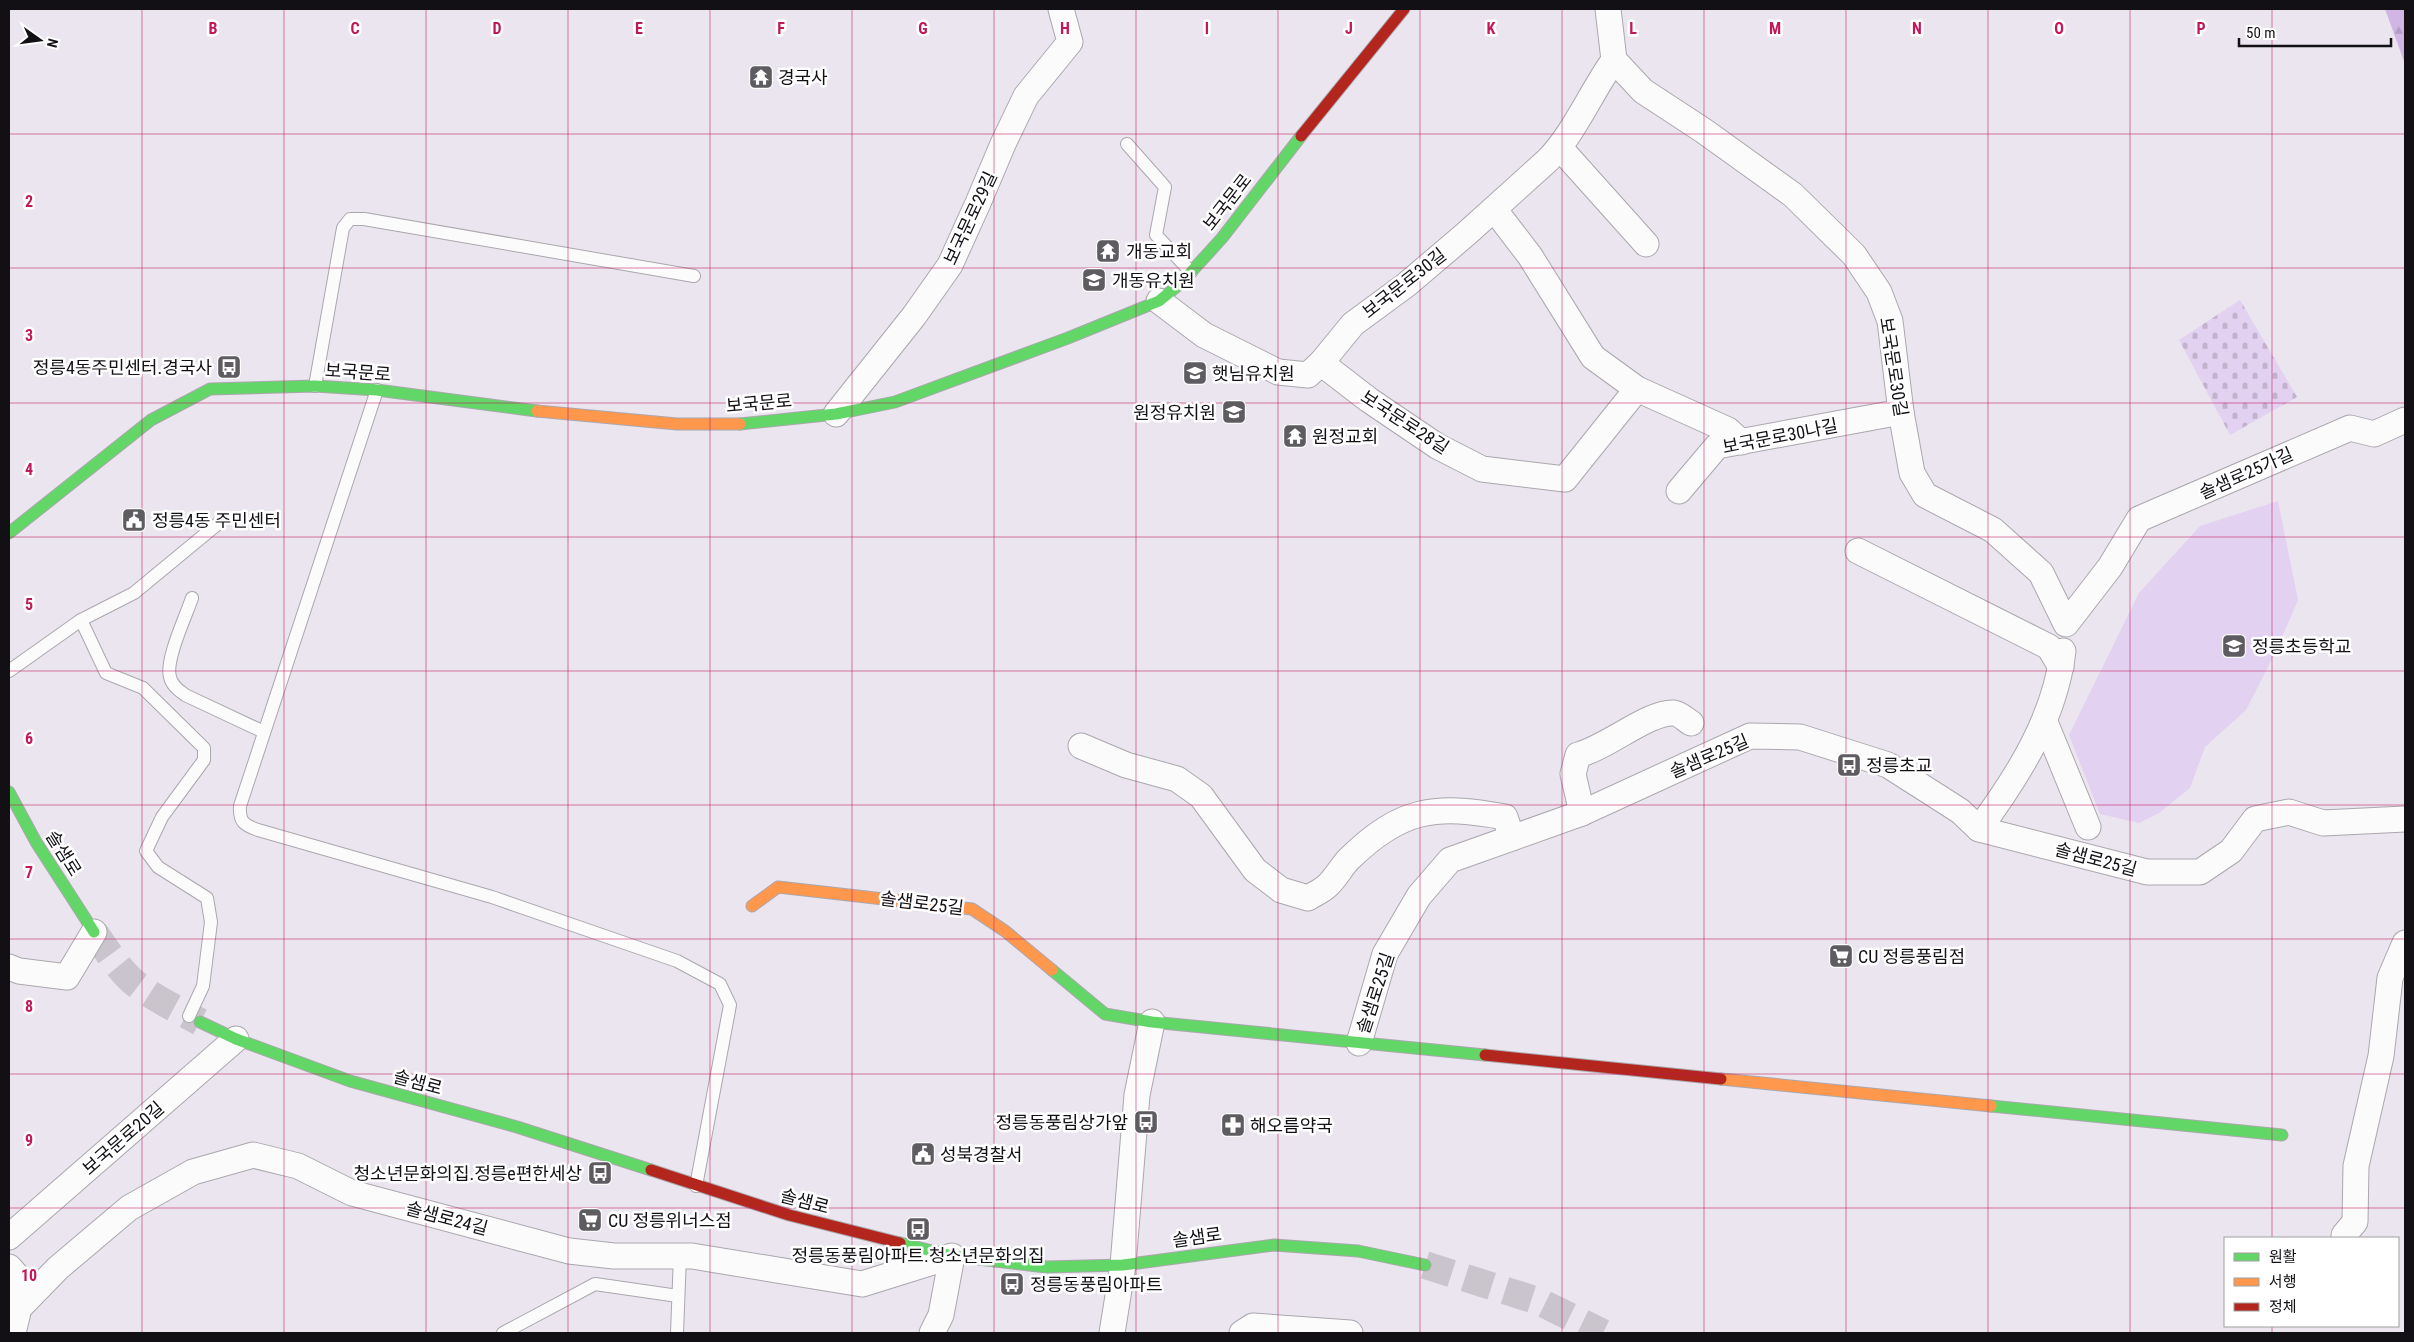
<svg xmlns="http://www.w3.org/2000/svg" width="2414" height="1342" font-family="'Roboto Condensed','Noto Sans KR',sans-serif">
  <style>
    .forest { fill: url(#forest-firs) }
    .cemetery { fill: url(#cemetery-stones) }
    .pitch { fill: #e3d1f1 }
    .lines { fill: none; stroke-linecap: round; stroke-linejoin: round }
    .secondary-tunnel { stroke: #cac5cd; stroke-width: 28; stroke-dasharray: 28 14; stroke-linecap: butt }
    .lane-casing { stroke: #aba7ae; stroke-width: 14 }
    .street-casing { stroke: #aba7ae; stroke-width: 27 }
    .fast-casing { stroke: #aba7ae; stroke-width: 13 }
    .slow-casing { stroke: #aba7ae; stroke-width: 13 }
    .jam-casing { stroke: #aba7ae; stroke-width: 13 }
    .lane { stroke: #fcfbfc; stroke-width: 12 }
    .street { stroke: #fcfbfc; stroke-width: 25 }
    .fast { stroke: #63d668; stroke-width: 11 }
    .slow { stroke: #ff974d; stroke-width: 11 }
    .jam { stroke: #b3261e; stroke-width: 11 }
    .grid { fill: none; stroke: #c2185b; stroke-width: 1; stroke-opacity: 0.55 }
    .labels { text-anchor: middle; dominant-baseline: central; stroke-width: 5; stroke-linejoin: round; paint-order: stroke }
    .poi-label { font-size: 18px; fill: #131015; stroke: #fff; text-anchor: start }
    .street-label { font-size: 18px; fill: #131015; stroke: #fff }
    .grid-label { font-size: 16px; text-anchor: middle; font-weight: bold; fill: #c2185b; stroke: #fff; stroke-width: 5; stroke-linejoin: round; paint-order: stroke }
  </style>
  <defs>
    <pattern id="forest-firs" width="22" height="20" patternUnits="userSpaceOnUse" patternTransform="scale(1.25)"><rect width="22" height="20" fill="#d1b5e5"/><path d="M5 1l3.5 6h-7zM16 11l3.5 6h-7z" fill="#b39bc4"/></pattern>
    <pattern id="cemetery-stones" width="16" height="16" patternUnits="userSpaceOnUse" patternTransform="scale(1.25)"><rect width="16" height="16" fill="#e3d1f1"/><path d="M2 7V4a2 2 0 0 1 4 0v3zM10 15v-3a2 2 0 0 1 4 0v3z" fill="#c2b2ce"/></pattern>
  </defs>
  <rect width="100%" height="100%" fill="#eae5ee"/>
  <polygon class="forest" points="2385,9 2405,9 2405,64"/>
  <polygon class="cemetery" points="2240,300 2297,397 2230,435 2179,340"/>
  <polygon class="pitch" points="2278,501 2298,600 2275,653 2246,710 2205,747 2190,788 2159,813 2139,823 2100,814 2069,735 2139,593 2200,526"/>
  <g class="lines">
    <g class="secondary-tunnel">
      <path d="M 94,932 C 105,948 116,965 130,979 C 150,997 177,1009 200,1022"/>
      <polyline points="1425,1265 1538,1301 1603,1333"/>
    </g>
    <defs>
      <g id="lane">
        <polyline points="1127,144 1165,187 1156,235 1191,272"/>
        <polyline points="315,386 343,228 350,219 364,219 694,276"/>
        <path d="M 377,390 L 240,806 C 239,822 244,825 258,830 L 492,897 L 677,961 L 720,984 L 730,1005 L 696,1186"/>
        <path d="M 192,598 C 186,616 165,660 170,677 C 172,686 179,690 185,695 L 264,732"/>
        <polyline points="81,620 106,673 143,688 204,748 204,760 162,817 146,851 158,867 207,898 211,922 203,986 189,1016"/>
        <polyline points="9,671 81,620 134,593 220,522"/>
        <polyline points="503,1333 595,1284 678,1296"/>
        <polyline points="677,1333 680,1256"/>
      </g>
      <g id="street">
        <polyline points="1608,9 1614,60 1643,91 1704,131 1793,195 1854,255 1879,292 1890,321 1901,412 1912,473 1925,495 1993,530 2041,573 2066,624 2110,567 2139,519 2350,428 2374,434 2405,420"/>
        <polyline points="1560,148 1646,244"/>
        <polyline points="1494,209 1530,256 1593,357 1637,389 1728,430 1741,442"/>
        <path d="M 1159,301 L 1204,335 L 1278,372 L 1308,375 L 1321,363 L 1353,324 L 1406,285 L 1466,234 L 1548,160 C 1575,132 1591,92 1614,60"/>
        <polyline points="1321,363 1369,400 1437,446 1482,469 1565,479 1637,389"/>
        <polyline points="836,414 914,316 950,265 978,203 1003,144 1026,96 1070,42 1061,9"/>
        <polyline points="1679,491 1717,446 1901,412"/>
        <polyline points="1858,551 2049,647 2061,667"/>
        <polyline points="2045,722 2088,827"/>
        <path d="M 1081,746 L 1126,765 L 1177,779 L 1201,796 L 1255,870 L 1281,890 L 1308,898 C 1314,894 1322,891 1327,886 C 1336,878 1341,867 1349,859 C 1401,808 1436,804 1505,817 L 1512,838"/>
        <path d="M 1582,813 L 1573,774 L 1578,755 C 1606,748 1650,711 1674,713 C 1680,714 1686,720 1691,723"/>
        <path d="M 1979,829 C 2018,776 2055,718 2063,651"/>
        <polyline points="9,967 19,971 67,977 94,932"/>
        <polyline points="1359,1043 1385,954 1419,896 1450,860 1582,813 1750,736 1800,737 1888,765 1960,811 1979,829 2147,872 2200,872 2231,851 2255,819 2289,812 2323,823 2405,819"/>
        <polyline points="2344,1235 2355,1222 2356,1166 2381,1056 2390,978 2405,943"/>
        <polyline points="9,1237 236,1039"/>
        <polyline points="9,1267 17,1276 19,1308"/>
        <polyline points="13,1333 19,1308 58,1268 129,1208 193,1172 253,1155 298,1166 352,1193 569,1251 614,1256 692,1256 862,1284 952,1256 941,1315 932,1333"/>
        <polyline points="1112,1333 1123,1265 1137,1095 1152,1022"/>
        <polyline points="1242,1333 1253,1326 1350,1333"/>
      </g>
      <g id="fast">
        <polyline points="740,424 836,414 895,402 1068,338 1159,301 1182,282 1222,238 1301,136"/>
        <polyline points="9,533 151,420 210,389 315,386 377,390 537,411"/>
        <polyline points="9,792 36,842 94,932"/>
        <polyline points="1052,970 1105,1014 1152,1022 1485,1055"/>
        <polyline points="200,1022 236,1039 350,1081 517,1127 651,1170"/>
        <polyline points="1991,1106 2282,1135"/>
        <polyline points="900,1243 952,1256 1046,1267 1123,1265 1274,1245 1358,1251 1425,1265"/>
      </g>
      <g id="slow">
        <polyline points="537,411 677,424 740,424"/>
        <polyline points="752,906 778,887 972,909 1005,931 1052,970"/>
        <polyline points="1721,1079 1991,1106"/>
      </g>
      <g id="jam">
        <polyline points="1301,136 1404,9"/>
        <polyline points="1485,1055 1721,1079"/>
        <polyline points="651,1170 789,1215 900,1243"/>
      </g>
    </defs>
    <use href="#lane" class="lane-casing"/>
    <use href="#street" class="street-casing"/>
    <use href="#fast" class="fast-casing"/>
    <use href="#slow" class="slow-casing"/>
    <use href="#jam" class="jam-casing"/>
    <use href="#lane" class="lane"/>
    <use href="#street" class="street"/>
    <use href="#fast" class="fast"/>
    <use href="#slow" class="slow"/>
    <use href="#jam" class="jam"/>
  </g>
  <path class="grid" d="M 142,9 L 142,1333M 284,9 L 284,1333M 426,9 L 426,1333M 568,9 L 568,1333M 710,9 L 710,1333M 852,9 L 852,1333M 994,9 L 994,1333M 1136,9 L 1136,1333M 1278,9 L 1278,1333M 1420,9 L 1420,1333M 1562,9 L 1562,1333M 1704,9 L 1704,1333M 1846,9 L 1846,1333M 1988,9 L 1988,1333M 2130,9 L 2130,1333M 2272,9 L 2272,1238M 9,134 L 2405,134M 9,268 L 2405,268M 9,403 L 2405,403M 9,537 L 2405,537M 9,671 L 2405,671M 9,805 L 2405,805M 9,939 L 2405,939M 9,1074 L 2405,1074M 9,1208 L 2405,1208M 2272,1326 L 2272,1333"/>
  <defs>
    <symbol id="temple-square" viewBox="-11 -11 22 22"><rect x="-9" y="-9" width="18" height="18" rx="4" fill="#5e5b61" stroke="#fff"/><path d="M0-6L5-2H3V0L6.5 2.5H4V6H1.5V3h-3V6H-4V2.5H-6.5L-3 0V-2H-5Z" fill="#fff"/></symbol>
    <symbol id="school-square" viewBox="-11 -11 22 22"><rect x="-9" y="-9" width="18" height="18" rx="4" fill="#5e5b61" stroke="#fff"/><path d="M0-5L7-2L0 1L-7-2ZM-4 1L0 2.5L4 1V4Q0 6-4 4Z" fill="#fff"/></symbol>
    <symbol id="bus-square" viewBox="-11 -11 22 22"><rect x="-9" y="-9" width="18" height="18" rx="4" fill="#5e5b61" stroke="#fff"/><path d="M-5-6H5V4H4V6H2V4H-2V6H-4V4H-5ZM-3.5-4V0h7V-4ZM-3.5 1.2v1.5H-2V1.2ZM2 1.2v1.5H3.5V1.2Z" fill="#fff"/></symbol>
    <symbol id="civic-square" viewBox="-11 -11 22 22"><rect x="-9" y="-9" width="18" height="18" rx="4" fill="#5e5b61" stroke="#fff"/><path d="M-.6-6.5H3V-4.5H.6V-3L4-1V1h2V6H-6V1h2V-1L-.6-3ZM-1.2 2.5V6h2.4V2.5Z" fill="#fff"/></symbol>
    <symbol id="supermarket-square" viewBox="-11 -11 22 22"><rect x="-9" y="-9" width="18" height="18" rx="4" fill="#5e5b61" stroke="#fff"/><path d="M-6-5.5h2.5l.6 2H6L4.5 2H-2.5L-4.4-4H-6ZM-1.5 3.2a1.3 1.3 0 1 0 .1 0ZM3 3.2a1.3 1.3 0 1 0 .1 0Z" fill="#fff"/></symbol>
    <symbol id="pharmacy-square" viewBox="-11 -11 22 22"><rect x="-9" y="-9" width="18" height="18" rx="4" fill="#5e5b61" stroke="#fff"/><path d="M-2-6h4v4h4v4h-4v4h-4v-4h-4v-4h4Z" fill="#fff"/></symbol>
  </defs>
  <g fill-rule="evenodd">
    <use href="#temple-square" x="747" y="63" width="28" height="28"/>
    <use href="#temple-square" x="1094" y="237" width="28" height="28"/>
    <use href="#school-square" x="1080" y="266" width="28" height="28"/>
    <use href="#bus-square" x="215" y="353" width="28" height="28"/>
    <use href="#school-square" x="1181" y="359" width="28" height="28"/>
    <use href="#school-square" x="1220" y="398" width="28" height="28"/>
    <use href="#temple-square" x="1281" y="422" width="28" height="28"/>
    <use href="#civic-square" x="120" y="506" width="28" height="28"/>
    <use href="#school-square" x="2220" y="632" width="28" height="28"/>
    <use href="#bus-square" x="1835" y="751" width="28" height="28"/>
    <use href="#supermarket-square" x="1827" y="942" width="28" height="28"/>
    <use href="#bus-square" x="1132" y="1108" width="28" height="28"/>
    <use href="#pharmacy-square" x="1219" y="1111" width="28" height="28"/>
    <use href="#civic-square" x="909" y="1140" width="28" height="28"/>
    <use href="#bus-square" x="586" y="1159" width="28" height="28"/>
    <use href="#supermarket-square" x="576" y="1206" width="28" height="28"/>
    <use href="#bus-square" x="904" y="1215" width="28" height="28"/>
    <use href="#bus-square" x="998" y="1270" width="28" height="28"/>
  </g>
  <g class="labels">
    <g class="poi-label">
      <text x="778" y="77">경국사</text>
      <text x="1126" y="251">개동교회</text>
      <text x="1112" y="280">개동유치원</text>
      <text x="212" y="367" text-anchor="end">정릉4동주민센터.경국사</text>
      <text x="1212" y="373">햇님유치원</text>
      <text x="1216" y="412" text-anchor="end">원정유치원</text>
      <text x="1312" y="436">원정교회</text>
      <text x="152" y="520">정릉4동 주민센터</text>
      <text x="2252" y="646">정릉초등학교</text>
      <text x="1866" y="765">정릉초교</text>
      <text x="1858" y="956">CU 정릉풍림점</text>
      <text x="1128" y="1122" text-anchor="end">정릉동풍림상가앞</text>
      <text x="1250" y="1125">해오름약국</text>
      <text x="940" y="1154">성북경찰서</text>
      <text x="582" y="1173" text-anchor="end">청소년문화의집.정릉e편한세상</text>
      <text x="608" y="1220">CU 정릉위너스점</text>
      <text x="918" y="1255" text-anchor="middle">정릉동풍림아파트.청소년문화의집</text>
      <text x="1030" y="1284">정릉동풍림아파트</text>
    </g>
    <g class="street-label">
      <text transform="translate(1227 202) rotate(-52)">보국문로</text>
      <text transform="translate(970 218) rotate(-65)">보국문로29길</text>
      <text transform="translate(1404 283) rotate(-38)">보국문로30길</text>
      <text transform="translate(1894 367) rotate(81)">보국문로30길</text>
      <text transform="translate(358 372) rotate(4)">보국문로</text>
      <text transform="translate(759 403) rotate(-5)">보국문로</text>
      <text transform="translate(1405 422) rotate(33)">보국문로28길</text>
      <text transform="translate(1780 436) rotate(-11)">보국문로30나길</text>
      <text transform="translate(2246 473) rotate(-24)">솔샘로25가길</text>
      <text transform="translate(1709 756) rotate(-23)">솔샘로25길</text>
      <text transform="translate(64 853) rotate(58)">솔샘로</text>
      <text transform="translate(2096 859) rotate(15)">솔샘로25길</text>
      <text transform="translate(922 903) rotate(7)">솔샘로25길</text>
      <text transform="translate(1375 993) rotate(-72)">솔샘로25길</text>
      <text transform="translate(418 1082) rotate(15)">솔샘로</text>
      <text transform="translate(123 1138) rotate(-41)">보국문로20길</text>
      <text transform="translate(805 1201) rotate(15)">솔샘로</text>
      <text transform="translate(447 1218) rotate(15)">솔샘로24길</text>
      <text transform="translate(1197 1237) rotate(-8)">솔샘로</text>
    </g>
  </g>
  <g class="grid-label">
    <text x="213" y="34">B</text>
    <text x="355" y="34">C</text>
    <text x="497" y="34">D</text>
    <text x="639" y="34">E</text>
    <text x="781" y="34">F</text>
    <text x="923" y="34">G</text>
    <text x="1065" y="34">H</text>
    <text x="1207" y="34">I</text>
    <text x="1349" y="34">J</text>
    <text x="1491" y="34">K</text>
    <text x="1633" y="34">L</text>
    <text x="1775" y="34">M</text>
    <text x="1917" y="34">N</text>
    <text x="2059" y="34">O</text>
    <text x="2201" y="34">P</text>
    <text x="29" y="207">2</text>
    <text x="29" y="341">3</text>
    <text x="29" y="475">4</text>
    <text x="29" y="610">5</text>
    <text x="29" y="744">6</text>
    <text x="29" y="878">7</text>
    <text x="29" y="1012">8</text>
    <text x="29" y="1146">9</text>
    <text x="29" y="1281">10</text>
  </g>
  <rect width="2414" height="1342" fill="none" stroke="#131015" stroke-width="20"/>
  <rect x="2224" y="1237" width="175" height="90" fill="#ffffff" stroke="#a19fa1"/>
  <rect x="2234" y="1253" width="25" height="8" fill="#63d668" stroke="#a19fa1"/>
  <text x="2269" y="1262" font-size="15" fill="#131015">원활</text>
  <rect x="2234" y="1278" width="25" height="8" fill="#ff974d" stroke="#a19fa1"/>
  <text x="2269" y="1287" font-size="15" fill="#131015">서행</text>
  <rect x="2234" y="1303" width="25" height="8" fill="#b3261e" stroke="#a19fa1"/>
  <text x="2269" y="1312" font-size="15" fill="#131015">정체</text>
  <g transform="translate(40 40) rotate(104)" stroke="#ffffff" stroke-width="4" paint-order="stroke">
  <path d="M0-4L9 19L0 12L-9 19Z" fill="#131015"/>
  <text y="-8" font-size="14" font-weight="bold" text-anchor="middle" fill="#131015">N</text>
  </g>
  <path d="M2239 38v8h152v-8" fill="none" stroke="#131015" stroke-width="2.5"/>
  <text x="2246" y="38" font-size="15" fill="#131015" stroke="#ffffff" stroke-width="4" paint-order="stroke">50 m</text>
</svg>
